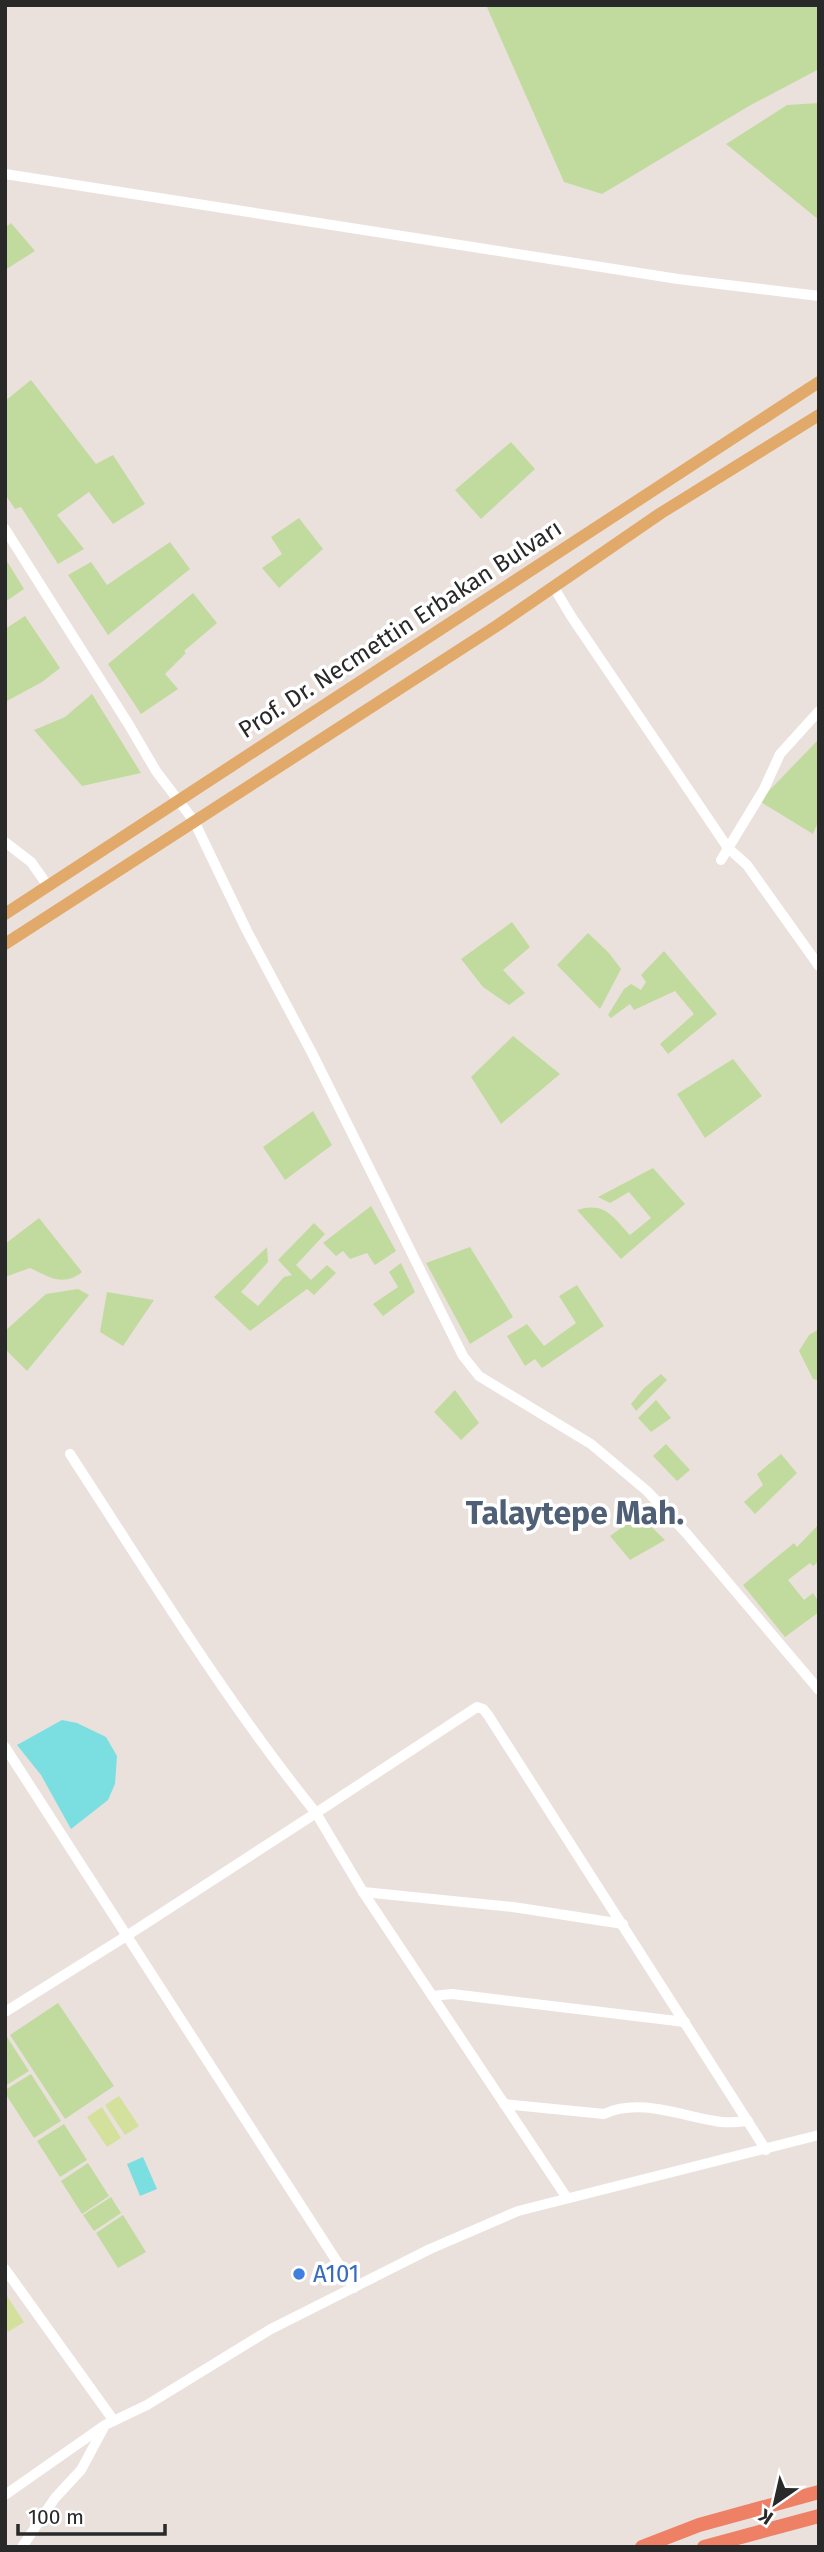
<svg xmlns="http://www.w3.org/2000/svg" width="824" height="2552" font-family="'Fira Sans',sans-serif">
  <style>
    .green { fill: #c1db9f }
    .pitch { fill: #d4e19c }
    .water { fill: #7bdee1 }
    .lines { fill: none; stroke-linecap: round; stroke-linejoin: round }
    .minor { stroke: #fff; stroke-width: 10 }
    .major { stroke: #e1aa6a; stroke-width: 12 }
    .highway { stroke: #ed8065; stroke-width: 14 }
    .shop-dot { fill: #3f7fe0; stroke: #fff; stroke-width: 2.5 }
    .labels { text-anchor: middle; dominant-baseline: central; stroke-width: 7; stroke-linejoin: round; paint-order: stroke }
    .street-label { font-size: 24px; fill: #292929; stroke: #fff }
    .shop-label { font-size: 24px; fill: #366cbe; stroke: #fff; text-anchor: start }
    .district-label { font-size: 32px; font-weight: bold; fill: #4f5f75; stroke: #fff }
  </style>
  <rect width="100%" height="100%" fill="#eae1dd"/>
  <g class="green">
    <polygon points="486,5 819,5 819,69 749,106 602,194 564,182"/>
    <polygon points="819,103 819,220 726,144 787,105"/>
    <polygon points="11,223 35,251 5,270 5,228"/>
    <polygon points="31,380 96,464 113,455 145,504 113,524 89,492 57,515 84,549 58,564 21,507 15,509 5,494 5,401"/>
    <polygon points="511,442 535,469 481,519 455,490"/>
    <polygon points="299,518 323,549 279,588 262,568 282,554 271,537"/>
    <polygon points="170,542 190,569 108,635 68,575 91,562 107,585"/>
    <polygon points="5,558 24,589 5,602"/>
    <polygon points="193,593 217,623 184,651 186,653 165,674 178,689 141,714 108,664"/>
    <polygon points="25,616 60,668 42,682 5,702 5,629"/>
    <polygon points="92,694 141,773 82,786 34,730 65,717"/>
    <polygon points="819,739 819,820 813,834 759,801"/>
    <polygon points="512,922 530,947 503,970 525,993 509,1005 483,987 461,959"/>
    <polygon points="588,933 609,953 621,969 600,1009 557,965"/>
    <polygon points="664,951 717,1014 668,1054 660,1044 694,1014 675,991 634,1010 630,1004 611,1018 608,1015 624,989 631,984 641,990 646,982 641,975"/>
    <polygon points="513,1036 560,1074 501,1124 471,1077"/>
    <polygon points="733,1059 762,1096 705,1138 677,1094"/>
    <polygon points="313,1111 332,1145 285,1180 263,1147"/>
    <path d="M 653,1168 L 685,1204 L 621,1259 L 577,1210 C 605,1201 613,1217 630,1235 L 651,1218 L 629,1192 L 610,1203 L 598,1197 Z"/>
    <polygon points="371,1206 396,1251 375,1265 367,1253 350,1259 343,1251 336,1256 323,1243"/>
    <path d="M 39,1218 L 82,1272 C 63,1287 49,1277 30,1268 L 5,1277 L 5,1244 Z"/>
    <polygon points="314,1223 325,1234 296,1265 311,1280 327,1265 336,1273 314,1295 307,1289 250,1331 214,1297 267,1247 268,1262 241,1292 258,1306 284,1277 292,1275 278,1260"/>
    <polygon points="470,1247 513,1317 470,1344 426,1263"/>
    <polygon points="401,1263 415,1292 383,1316 373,1304 398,1287 389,1272"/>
    <polygon points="577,1285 604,1326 542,1368 535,1359 525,1366 507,1336 527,1324 544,1346 576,1323 559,1296"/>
    <polygon points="78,1289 89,1295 27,1371 5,1349 5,1331 46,1294"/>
    <polygon points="107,1292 154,1300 123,1346 100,1332"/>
    <polygon points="819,1329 819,1380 818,1380 813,1379 799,1351 809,1335"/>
    <polygon points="661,1374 667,1380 636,1411 631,1404 644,1388"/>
    <polygon points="455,1390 479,1423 461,1440 434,1412"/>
    <polygon points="656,1400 671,1418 651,1432 638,1418"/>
    <polygon points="666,1444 690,1470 677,1481 653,1456"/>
    <polygon points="781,1454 797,1473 755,1514 744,1502 763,1485 757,1474"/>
    <polygon points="639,1515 665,1540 630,1560 610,1536"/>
    <polygon points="819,1524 819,1561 813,1566 810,1563 788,1580 804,1600 813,1593 819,1602 819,1612 785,1637 743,1585 794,1543 797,1547"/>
    <polygon points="58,2003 114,2086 65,2119 10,2035"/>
    <polygon points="5,2034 29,2071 5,2086"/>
    <polygon points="31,2074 61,2121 34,2138 5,2093 5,2090"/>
    <polygon points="64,2124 87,2160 60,2177 37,2141"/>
    <polygon points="88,2163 109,2196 82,2214 61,2181"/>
    <polygon points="111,2197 121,2213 94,2231 83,2215"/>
    <polygon points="123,2215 146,2252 118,2268 96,2233"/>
  </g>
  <g class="pitch">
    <polygon points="119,2096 139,2126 125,2135 105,2105"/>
    <polygon points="102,2107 121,2138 107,2147 87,2117"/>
    <polygon points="5,2293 24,2322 8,2332 5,2328"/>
  </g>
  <g class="water">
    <polygon points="62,1720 77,1723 106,1737 117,1756 115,1784 108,1800 71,1829 41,1775 17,1745"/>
    <polygon points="143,2157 157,2189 140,2196 127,2164"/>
  </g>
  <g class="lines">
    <g class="minor">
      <polyline points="5,174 678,279 819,296"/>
      <polyline points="5,529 129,725 156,771 194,821 247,931 312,1053 463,1356 479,1376 591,1444 647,1491 687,1534 819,1690"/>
      <polyline points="553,586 571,616 728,848 747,865 819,966"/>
      <polyline points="5,842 31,862 48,886"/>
      <polyline points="721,860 764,789 780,754 819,711"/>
      <polyline points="5,1747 354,2288"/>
      <polyline points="363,1892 513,1907 623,1924"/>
      <polyline points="432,1996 452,1994 685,2022"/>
      <path d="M 5,2012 L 128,1935 L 316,1813 C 225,1700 149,1575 70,1454"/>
      <path d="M 504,2104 L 604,2114 C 640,2097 683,2117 721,2122 C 730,2123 739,2122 748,2121"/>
      <polyline points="567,2198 363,1892 316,1813 477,1707 483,1709 488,1715 766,2150"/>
      <polyline points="5,2269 114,2421"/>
      <polyline points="5,2495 105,2425 147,2405 271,2329 430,2249 518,2211 819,2135"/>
      <polyline points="22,2547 55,2498 81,2470 103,2429"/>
    </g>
    <g class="major">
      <polyline points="5,914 819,382"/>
      <polyline points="5,944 498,625 661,513 819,415"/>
    </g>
    <g class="highway">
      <polyline points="642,2547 699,2525 819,2492"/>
      <polyline points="704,2547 819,2516"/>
    </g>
  </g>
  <circle class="shop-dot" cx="299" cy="2274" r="7"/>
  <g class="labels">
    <g class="street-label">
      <text transform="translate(400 629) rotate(-33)">Prof. Dr. Necmettin Erbakan Bulvarı</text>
    </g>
    <g class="shop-label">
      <text x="313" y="2274">A101</text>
    </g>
    <g class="district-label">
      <text x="575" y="1513">Talaytepe Mah.</text>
    </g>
  </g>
  <rect width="824" height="2552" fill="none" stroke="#292929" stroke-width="14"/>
  <g transform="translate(775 2503) rotate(214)" stroke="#ffffff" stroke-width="5" paint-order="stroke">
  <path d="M0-5L12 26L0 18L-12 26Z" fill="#292929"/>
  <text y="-10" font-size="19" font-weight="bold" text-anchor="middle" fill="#292929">K</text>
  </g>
  <path d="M18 2524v10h147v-10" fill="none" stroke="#292929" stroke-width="3.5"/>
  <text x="28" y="2524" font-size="21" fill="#292929" stroke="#ffffff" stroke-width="5" paint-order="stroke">100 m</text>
</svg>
